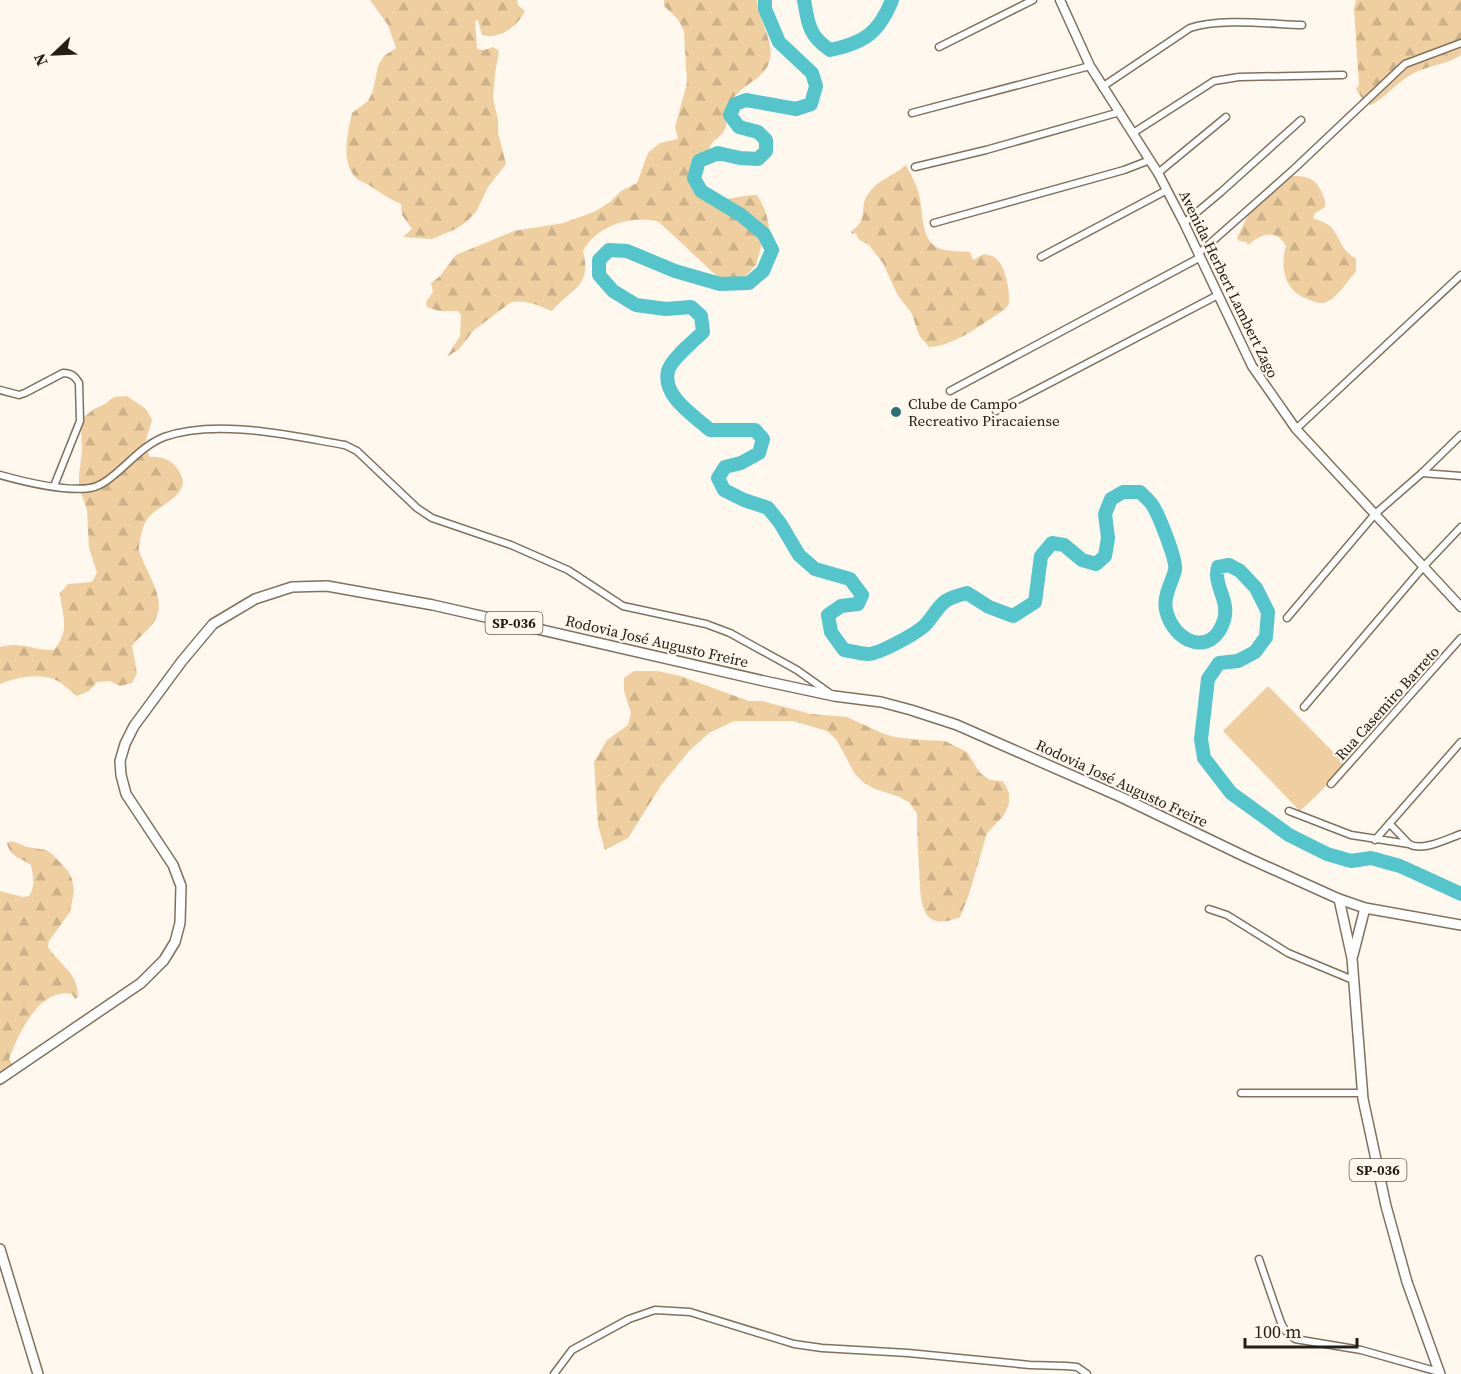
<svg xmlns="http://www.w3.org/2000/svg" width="1461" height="1374" font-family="'Source Serif 4',serif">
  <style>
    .grass { fill: #efce9f }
    .forest { fill: url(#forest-firs) }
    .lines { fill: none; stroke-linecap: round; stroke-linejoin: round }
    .river { stroke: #55c5cc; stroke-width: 14 }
    .street-casing { stroke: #80715d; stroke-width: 9 }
    .secondary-casing { stroke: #80715d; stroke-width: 11 }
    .primary-casing { stroke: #80715d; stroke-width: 12 }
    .street { stroke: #fff; stroke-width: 6 }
    .secondary { stroke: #fff; stroke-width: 8 }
    .primary { stroke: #fff; stroke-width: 9 }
    .poi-dot { fill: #297378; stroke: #fef8ee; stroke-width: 2 }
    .labels { text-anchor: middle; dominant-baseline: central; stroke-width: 4.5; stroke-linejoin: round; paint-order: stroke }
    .shield { fill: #fef8ee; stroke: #666158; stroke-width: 1.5 }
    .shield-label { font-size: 14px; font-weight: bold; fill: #252017 }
    .street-label { font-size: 15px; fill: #252017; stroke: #fef8ee }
    .poi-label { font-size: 15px; fill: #252017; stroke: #fef8ee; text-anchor: start }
  </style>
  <defs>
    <pattern id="forest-firs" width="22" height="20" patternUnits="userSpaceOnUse" patternTransform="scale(1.5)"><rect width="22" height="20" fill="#efce9f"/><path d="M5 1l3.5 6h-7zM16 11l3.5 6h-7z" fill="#cdb188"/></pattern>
  </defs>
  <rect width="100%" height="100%" fill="#fef8ee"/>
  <polygon class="grass" points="1268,686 1347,766 1300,811 1223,731"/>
  <g class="forest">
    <path d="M 370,0 L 517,0 L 518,5 L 525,11 C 518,26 499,40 482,35 L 478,20 L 475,21 L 477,49 L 484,50 L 493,47 L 499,51 L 495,74 L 493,98 L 498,120 L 498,133 L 506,164 L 488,187 L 476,212 L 466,222 L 456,229 L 432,239 L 403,237 L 412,229 L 402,215 L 401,204 C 390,199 382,194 372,187 C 367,183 360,182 356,178 C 340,160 348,133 352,113 L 368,101 L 373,91 L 378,66 L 384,56 L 396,48 L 388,25 Z"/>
    <path d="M 664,0 L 757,0 C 758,18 774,42 770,59 C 767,77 744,84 733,98 C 726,107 729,119 725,129 C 719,141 711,136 708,155 L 699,162 L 689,179 L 693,191 C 714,207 735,195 757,195 C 765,208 770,222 769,237 L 762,243 L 756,265 L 737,285 L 719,278 L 659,222 C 632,214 596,226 583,251 C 592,287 572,288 552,311 C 539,306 524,298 510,303 L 474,330 L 459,349 L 447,357 L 460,336 L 461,315 L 458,311 L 439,311 L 427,307 L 426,302 L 433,292 L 431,283 L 440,276 L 456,255 L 514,231 L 563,223 L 594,212 L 610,202 L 621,191 L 637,183 L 648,153 L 660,143 L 678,139 L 675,127 L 687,83 L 684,31 L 678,19 L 664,6 Z"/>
    <path d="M 1356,0 L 1461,0 L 1461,55 C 1446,65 1428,65 1412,74 C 1397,82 1386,97 1371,105 L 1365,103 L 1356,89 L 1359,85 L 1354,9 Z"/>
    <path d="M 906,165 C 910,173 915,182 918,191 C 924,208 919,243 941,249 C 950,252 961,251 970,252 L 973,260 L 984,254 C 987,255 991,255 994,257 C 1006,265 1010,291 1009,304 L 1004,310 C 980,325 957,345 929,347 L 919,335 L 912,314 L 897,294 L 883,263 L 869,245 L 858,239 L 856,233 L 852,234 L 851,232 C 854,229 859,225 861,221 C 865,212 861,203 868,194 C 877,180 894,176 906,165 Z"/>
    <path d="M 1288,176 C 1305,176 1315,176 1322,193 C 1324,198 1326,201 1325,207 L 1315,213 L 1313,218 C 1319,221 1326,222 1331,227 C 1340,237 1342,253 1356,258 L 1356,270 L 1354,274 C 1346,283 1335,301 1323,303 C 1317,304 1311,300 1305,298 C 1284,289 1280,267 1286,246 C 1276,228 1261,234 1248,245 L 1246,242 L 1239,241 L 1237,238 L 1251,209 L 1264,201 L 1268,192 Z"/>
    <path d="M 127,396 L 146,409 L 152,420 L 144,446 L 150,457 C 161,457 168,458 175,466 C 199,493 161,502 148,518 C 143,524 139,540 139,548 C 138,552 142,557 143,561 C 150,578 165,600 156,618 C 151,629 139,636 132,646 L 137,673 L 132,683 L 120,686 L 110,681 L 97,682 L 89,691 L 77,696 C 71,692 65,685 58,681 C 42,672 16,677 0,684 L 0,647 C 24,641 32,651 54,650 C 71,630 62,616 60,593 L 68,584 L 92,582 L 97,572 L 89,548 L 87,510 L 79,487 L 79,475 L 82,451 L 81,428 L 84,417 L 94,409 L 105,404 L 114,397 Z"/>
    <path d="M 634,671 L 657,671 L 680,676 L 749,701 L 762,701 L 811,714 L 847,717 L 884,734 L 895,737 L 920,740 L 945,741 L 967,752 L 980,773 L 990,780 L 1003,781 L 1009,793 L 1009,804 L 1004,815 L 987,833 L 969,894 L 960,917 C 917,935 921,896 919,867 C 918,849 917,832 917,814 L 910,803 L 900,797 L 875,789 L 863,782 L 855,774 L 836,739 L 827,731 L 793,721 L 734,721 L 709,733 L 689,751 L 662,784 L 628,838 L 605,850 L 598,825 L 594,762 L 607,740 L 628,725 L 631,713 L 624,691 L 624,678 Z"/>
    <path d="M 12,841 L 27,847 L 46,850 L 52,854 L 68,871 L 72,879 L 74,891 L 70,912 L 49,941 L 48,947 C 60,966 78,972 78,997 L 75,999 L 72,994 C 39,987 18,1035 9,1059 L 14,1067 L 13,1071 L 0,1087 L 0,891 L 23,897 L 29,896 C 36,886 33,876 31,865 C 21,858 10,857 7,843 Z"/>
  </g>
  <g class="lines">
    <g class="river">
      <path d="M 765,0 L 765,9 L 779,42 L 812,73 L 816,86 L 811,104 L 796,109 L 746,100 L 735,104 L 730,115 L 739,127 L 758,132 L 766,140 L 766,151 L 758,159 L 740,158 L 718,153 L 699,161 L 694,178 L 701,191 L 741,215 L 764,234 L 772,250 L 763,271 L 749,283 L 720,284 L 675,271 L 627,251 L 609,250 L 599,260 L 599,275 L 613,291 L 636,305 L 666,309 L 691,307 L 701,316 L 703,332 C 694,341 671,359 668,371 C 662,396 693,415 710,430 L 755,430 L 763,439 L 759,453 L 741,463 L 725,467 L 718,478 L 724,490 L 744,500 L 768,508 L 780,523 L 799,555 L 815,569 L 850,579 L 862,595 L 858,604 L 841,606 L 828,615 L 831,632 L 844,650 C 852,651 861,654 868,654 C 879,654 920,632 927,623 C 943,603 940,600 967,593 L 989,607 L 1013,616 L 1035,602 L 1041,556 L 1052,543 L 1064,545 L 1082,560 L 1096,564 L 1105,556 L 1108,538 L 1105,514 L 1111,499 L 1123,492 L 1140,492 C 1144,496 1150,501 1153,506 C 1159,516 1177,560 1175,570 C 1172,583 1163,596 1166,610 C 1173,642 1212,659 1224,620 C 1230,600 1213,586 1218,567 L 1229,565 L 1240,571 L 1256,588 L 1268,612 L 1266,637 L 1255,652 L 1238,661 L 1219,663 L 1208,679 L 1201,739 L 1204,758 L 1231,793 L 1289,835 L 1327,854 L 1351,861 L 1371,858 L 1400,866 L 1461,894"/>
      <path d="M 804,0 C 808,24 809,36 830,50 C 864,43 879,33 892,0"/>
    </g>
    <defs>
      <g id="street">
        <polyline points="939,47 1033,0"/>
        <path d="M 1102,87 L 1190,28 C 1220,18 1270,24 1302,25"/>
        <polyline points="912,113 1090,66"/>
        <polyline points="1133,133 1214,81 1239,77 1343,75"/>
        <polyline points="915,167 986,150 1120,112"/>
        <polyline points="1158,173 1226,117"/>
        <polyline points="934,223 1124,170 1150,160"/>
        <polyline points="1184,223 1221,192 1301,120"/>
        <polyline points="1198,254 1295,168 1405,64 1461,43"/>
        <polyline points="1041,257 1167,190"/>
        <path d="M 0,390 L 19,395 L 25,393 L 63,373 C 71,373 75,376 79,383 L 80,421 L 54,486"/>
        <polyline points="950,391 1199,258"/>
        <polyline points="996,411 1218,295"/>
        <polyline points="1296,429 1461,275"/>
        <polyline points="1422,473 1461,476"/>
        <path d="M 0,475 C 25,482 64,492 90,488 C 98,487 107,481 114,475 C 130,462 144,445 164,437 C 216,418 292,436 345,445 L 357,451 L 417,508 L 432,518 L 511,545 L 568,570 L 623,606 L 706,624 L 730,633 L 797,670 L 828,692"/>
        <polyline points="1287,618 1375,514 1422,473 1461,435"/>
        <polyline points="1304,707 1424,566 1461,527"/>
        <polyline points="1331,784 1461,638"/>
        <path d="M 1289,811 L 1351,835 L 1409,844 C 1422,852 1447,839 1461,834"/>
        <polyline points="1390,824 1408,843"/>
        <polyline points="1375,840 1461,742"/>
        <polyline points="1209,909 1227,915 1288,953 1353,980"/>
        <polyline points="1241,1093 1363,1093"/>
        <path d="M 1259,1259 L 1280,1320 C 1283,1329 1287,1334 1295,1339 L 1361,1350 L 1439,1372"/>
        <polyline points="554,1374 572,1350 629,1319 655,1310 690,1312 794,1344 822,1348 908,1353 1030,1365 1066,1366 1077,1367 1087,1374"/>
      </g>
      <polyline id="secondary" points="1060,0 1090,66 1158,173 1184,223 1252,366 1296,429 1461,607"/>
      <g id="primary">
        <polyline points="1339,899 1352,958 1363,1099 1386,1206 1407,1282 1440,1374"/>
        <polyline points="1353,955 1365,908"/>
        <polyline points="0,1079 141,983 164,960 175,942 180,923 181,886 173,865 126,794 121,775 120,761 125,744 134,726 182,661 213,624 255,599 292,587 327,586 433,605 764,681 834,696 881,702 911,710 957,725 1123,798 1248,858 1339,899 1365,908 1461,925"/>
        <polyline points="0,1249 38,1374"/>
      </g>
    </defs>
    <use href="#street" class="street-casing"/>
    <use href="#secondary" class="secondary-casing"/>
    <use href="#primary" class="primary-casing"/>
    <use href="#street" class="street"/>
    <use href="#secondary" class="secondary"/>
    <use href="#primary" class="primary"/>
  </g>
  <circle class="poi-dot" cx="896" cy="412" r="6"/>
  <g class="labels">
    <g class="shield">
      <rect x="485.5" y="612" width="57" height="22" rx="4.5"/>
      <rect x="1349.5" y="1159" width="57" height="22" rx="4.5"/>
    </g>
    <g class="shield-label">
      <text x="514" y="623">SP-036</text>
      <text x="1378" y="1170">SP-036</text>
    </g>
    <g class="street-label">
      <text transform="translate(1229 284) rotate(64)">Avenida Herbert Lambert Zago</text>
      <text transform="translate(657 641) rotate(13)">Rodovia José Augusto Freire</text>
      <text transform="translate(1387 703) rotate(-48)">Rua Casemiro Barreto</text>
      <text transform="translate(1122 783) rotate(25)">Rodovia José Augusto Freire</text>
    </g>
    <g class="poi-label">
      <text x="908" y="403">Clube de Campo<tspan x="908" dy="17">Recreativo Piracaiense</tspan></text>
    </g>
  </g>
  <g transform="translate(54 54) rotate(247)" stroke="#fef8ee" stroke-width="4.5" paint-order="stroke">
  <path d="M0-4.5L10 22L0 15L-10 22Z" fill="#252017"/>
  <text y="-9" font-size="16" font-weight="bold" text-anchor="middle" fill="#252017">N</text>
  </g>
  <path d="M1245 1338v9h112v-9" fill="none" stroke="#252017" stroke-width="3"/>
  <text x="1254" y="1338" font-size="18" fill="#252017" stroke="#fef8ee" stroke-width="4.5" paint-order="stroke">100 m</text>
</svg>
